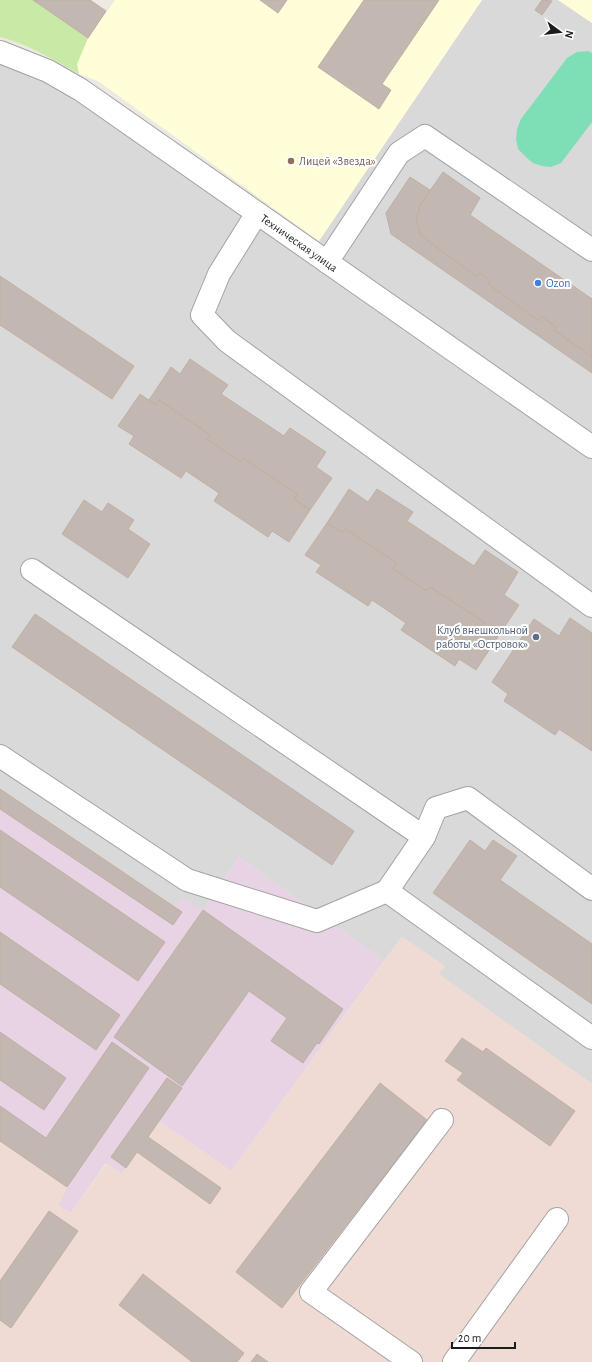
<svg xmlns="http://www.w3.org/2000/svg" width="592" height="1362" font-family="'Alegreya Sans',sans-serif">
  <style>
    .residential { fill: #dad9d9 }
    .industrial { fill: #e7d3e4 }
    .education { fill: #fffed9 }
    .military { fill: #f0dbd4 }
    .grass { fill: #c9e9a6 }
    .pitch { fill: #7edeb6 }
    .building { fill: #c2b8b1; stroke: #bfafa4 }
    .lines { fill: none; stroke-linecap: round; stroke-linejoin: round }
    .minor-casing { stroke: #a3a3a3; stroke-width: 24 }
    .minor { stroke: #fff; stroke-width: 22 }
    .education-dot { fill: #8d6e63; stroke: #fff; stroke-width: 1.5 }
    .shop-dot { fill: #3f7fe0; stroke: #fff; stroke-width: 1.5 }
    .service-dot { fill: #5c6f8a; stroke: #fff; stroke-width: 1.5 }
    .labels { text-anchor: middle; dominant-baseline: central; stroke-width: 4; stroke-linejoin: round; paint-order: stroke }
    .education-label { font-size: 12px; fill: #785e54; stroke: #fff; text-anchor: start }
    .street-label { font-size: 12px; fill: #1c1c1c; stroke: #fff }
    .shop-label { font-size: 12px; fill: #366cbe; stroke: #fff; text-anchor: start }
    .service-label { font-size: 12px; fill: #4e5e75; stroke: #fff; text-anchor: end }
  </style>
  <rect width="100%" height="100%" fill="#eee9e2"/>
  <g class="residential">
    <polygon points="482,0 558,0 592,23 592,432 346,262 319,241"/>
    <polygon points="0,62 44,81 75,99 592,455 592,1084 438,974 445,966 402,937 384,961 239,857 203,910 175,907 0,789"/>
  </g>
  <polygon class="industrial" points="0,789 174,907 181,898 203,910 239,857 384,961 231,1171 159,1121 122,1174 106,1163 71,1213 58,1206 67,1187 0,1141"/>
  <g class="education">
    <polygon points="115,0 482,0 319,241 98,81 79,74 77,64 88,38"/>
    <polygon points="558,0 592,0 592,23"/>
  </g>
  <polygon class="military" points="402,937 445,966 439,974 592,1084 592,1362 0,1362 0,1141 67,1187 58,1206 71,1213 107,1163 122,1174 159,1121 231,1171"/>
  <path class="grass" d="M 0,0 L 33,0 L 88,38 L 77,64 L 79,74 C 54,60 28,44 0,37 Z"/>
  <polygon class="pitch" points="588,51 592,53 592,122 561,163 551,167 542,166 533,163 527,158 518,149 516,139 517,129 521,119 567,58 577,52"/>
  <g class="building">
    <polygon points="33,0 90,0 106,11 88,38"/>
    <polygon points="260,0 287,0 278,13"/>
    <polygon points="364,0 439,0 382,84 391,90 379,109 318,67"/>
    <polygon points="542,0 552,1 542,15 535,10"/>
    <polygon points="443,172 480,198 470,215 592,299 592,357 554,330 556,327 542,317 539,321 488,284 490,281 480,273 477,277 420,235 416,216 420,209 418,208"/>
    <polygon points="410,177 430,190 418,208 420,209 416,216 420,235 477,277 480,273 490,281 488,284 539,321 542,317 556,327 554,330 592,357 592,373 391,234 386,213"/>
    <polygon points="0,276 134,366 112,399 0,325"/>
    <polygon points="190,359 228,385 221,394 284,436 290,428 326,452 316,467 332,478 310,510 294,499 297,494 243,458 241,462 207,439 210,435 159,400 156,405 149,400 171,367 180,374"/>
    <polygon points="140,394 156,405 159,400 210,435 207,439 241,462 243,458 297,494 294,499 310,510 289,542 272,531 268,537 214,501 219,493 186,471 181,478 129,444 134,436 118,426"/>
    <polygon points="349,489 368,502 377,489 413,512 407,521 474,566 485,550 518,572 504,595 519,605 497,638 481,627 484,622 430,587 427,591 393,569 397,563 345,529 342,533 327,523"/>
    <polygon points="84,500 102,512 108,503 134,520 128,529 150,544 128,578 62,534"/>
    <polygon points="327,523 342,533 345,529 397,563 393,569 427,591 430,587 484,622 481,627 497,638 476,670 459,659 455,666 401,630 406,623 372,600 368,606 316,572 321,565 305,555"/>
    <polygon points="35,614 354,831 332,865 12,647"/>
    <polygon points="570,618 592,633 592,751 559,729 555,735 504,701 508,694 492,682 534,619 559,636"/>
    <polygon points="0,789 182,912 173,925 0,809"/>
    <polygon points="0,830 165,942 138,981 0,887"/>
    <polygon points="470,840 485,851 493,840 517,856 500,880 592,944 592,1004 433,893"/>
    <polygon points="203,910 343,1009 319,1044 317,1043 303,1063 271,1041 287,1018 249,991 182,1086 114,1037"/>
    <polygon points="0,932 120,1015 96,1050 0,984"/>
    <polygon points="0,1032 66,1078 44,1110 0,1080"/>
    <polygon points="462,1038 483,1052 486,1048 575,1111 550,1146 457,1080 463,1073 445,1061"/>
    <polygon points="112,1042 149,1068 67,1187 0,1141 0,1106 46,1138"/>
    <polygon points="167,1078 182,1088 148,1137 221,1188 210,1204 137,1152 126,1168 111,1157"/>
    <polygon points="380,1083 427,1120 282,1308 236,1272"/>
    <polygon points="49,1211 78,1231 11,1328 0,1320 0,1281"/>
    <polygon points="143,1274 244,1353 237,1362 192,1362 119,1305"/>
    <polygon points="257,1354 268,1362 251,1362"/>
  </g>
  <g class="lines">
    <defs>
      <g id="minor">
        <polyline points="0,52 48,71 81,90 592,447"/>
        <polyline points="257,213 219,274 202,315 227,341 592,606"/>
        <polyline points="327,262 399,153 425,136 592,250"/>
        <polyline points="32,570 424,837 387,891"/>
        <polyline points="0,756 187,880 317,921 387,891 592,1038"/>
        <polyline points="424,837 436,808 468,798 592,889"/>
        <polyline points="411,1362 311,1292 442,1120"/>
        <polyline points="454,1362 557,1219"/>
      </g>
    </defs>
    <use href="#minor" class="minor-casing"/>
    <use href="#minor" class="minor"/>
  </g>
  <circle class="education-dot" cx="291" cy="161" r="4"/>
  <circle class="shop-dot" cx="538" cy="283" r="4"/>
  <circle class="service-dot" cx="536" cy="637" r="4"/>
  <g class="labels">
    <g class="education-label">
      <text x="299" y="161">Лицей «Звезда»</text>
    </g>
    <g class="street-label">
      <text transform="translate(299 243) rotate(35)">Техническая улица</text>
    </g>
    <g class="shop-label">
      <text x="546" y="283">Ozon</text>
    </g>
    <g class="service-label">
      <text x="528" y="630">Клуб внешкольной<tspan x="528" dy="14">работы «Островок»</tspan></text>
    </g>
  </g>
  <g transform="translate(560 32) rotate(105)" stroke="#ffffff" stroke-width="3" paint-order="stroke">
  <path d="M0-3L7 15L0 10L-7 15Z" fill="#1c1c1c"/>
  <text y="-6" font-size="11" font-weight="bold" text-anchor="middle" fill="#1c1c1c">N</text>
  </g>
  <path d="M452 1342v6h63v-6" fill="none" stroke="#1c1c1c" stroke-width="2"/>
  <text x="458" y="1342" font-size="12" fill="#1c1c1c" stroke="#ffffff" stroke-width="3" paint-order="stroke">20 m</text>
</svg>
